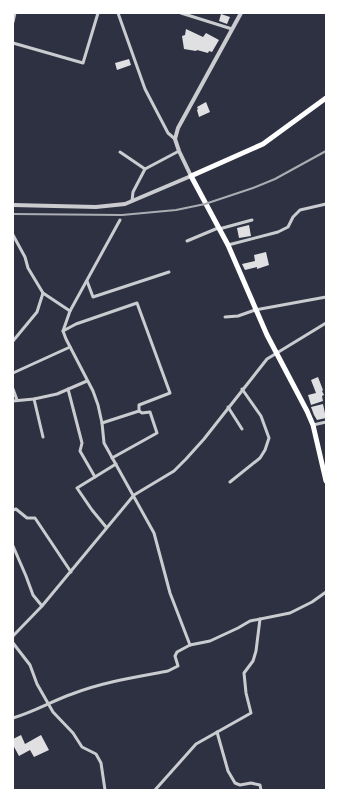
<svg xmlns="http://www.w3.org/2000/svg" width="339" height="803" font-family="'Roboto Condensed',sans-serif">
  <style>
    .building { fill: #e0e0e3 }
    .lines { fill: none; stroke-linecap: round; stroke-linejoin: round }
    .minor { stroke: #caccd0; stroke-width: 3 }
    .tertiary { stroke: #caccd0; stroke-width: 4 }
    .primary { stroke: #fff; stroke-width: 5 }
    .rail { stroke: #abadb3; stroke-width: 2 }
  </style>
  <rect width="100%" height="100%" fill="#2d3142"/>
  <g class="building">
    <polygon points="221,14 230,17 227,24 219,21"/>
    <polygon points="186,29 203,37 206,33 219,40 212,52 209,51 208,53 197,50 196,51 184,49 182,36 185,35"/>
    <polygon points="129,59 131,65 117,70 115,63"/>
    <polygon points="206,102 210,112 199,117 197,110 198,109 197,107"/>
    <polygon points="249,225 251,236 239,238 237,228"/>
    <polygon points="266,252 269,265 257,269 257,267 245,270 242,264 255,261 254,255"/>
    <polygon points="318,377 323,390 322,391 324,395 322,396 323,401 311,405 308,395 316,393 311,380"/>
    <polygon points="323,404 326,418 317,420 314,415 311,407"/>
    <polygon points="21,735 25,744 41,735 49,750 34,757 30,750 19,756 13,745 13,739"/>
  </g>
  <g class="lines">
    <g class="minor">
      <polyline points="118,13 145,89 168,133 175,139"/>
      <polyline points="181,13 232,29"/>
      <polyline points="13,22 15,13"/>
      <polyline points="13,43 83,63 98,13"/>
      <polyline points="120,152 145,169 133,192 132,201"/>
      <polyline points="145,169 179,151"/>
      <polyline points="120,220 70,311 63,331 66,339 93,391 98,405 102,423 104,443 154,533 170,593 190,645"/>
      <polyline points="219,229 252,220"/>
      <polyline points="13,235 25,257 28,268 43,293 70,311"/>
      <polyline points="187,241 218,228"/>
      <polyline points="228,245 278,232 288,227 293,217 300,210 326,204"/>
      <polyline points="87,281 93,297 169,272"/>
      <polyline points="225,317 238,316 255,310 326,297"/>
      <polyline points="63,331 76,324 137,303 170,393 139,405 139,411 102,423"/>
      <polyline points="13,341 37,312 43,293"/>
      <polyline points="13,373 70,347"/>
      <polyline points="13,389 17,400"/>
      <polyline points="68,389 82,443 80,451 95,477"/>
      <polyline points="34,399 43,437"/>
      <polyline points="13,401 34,399 57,394 87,381"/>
      <polyline points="228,407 242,429"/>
      <polyline points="313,425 326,422"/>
      <polyline points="112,458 157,433 150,412 142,413 139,411"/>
      <polyline points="230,482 260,458 265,450 269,438 261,416 242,389"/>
      <polyline points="13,510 16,509 27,518 35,518 71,572"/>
      <polyline points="106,527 92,510 77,488 116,464"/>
      <polyline points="13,546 26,576 33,595 42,606"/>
      <polyline points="13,636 42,606 134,495 174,471 186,459 204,439 267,359 326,323"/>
      <polyline points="13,643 30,665 37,684 53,712 73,733 82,747 96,754 101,763 105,790"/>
      <path d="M 13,718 C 34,712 52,701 72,694 C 103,682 136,677 168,671 L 178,666 L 175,656 L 177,652 L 190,645 L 210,641 L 238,628 L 250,621 L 290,613 L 312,602 L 326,592"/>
      <polyline points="217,732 228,771 235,783 240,785 251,783 260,785 261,790"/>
      <polyline points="155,790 196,744 251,713 246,693 244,673 253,661 256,651 260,619"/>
    </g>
    <polyline class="tertiary" points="13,205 96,207 125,204 191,176 179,151 175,139 178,128 241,13"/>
    <polyline class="primary" points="326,98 263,144 191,176 228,245 267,335 307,411 313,425 326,481"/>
    <polyline class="rail" points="13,214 122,215 176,210 205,204 253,188 275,179 326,151"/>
  </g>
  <rect width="339" height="803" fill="none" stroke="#ffffff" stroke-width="28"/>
</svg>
